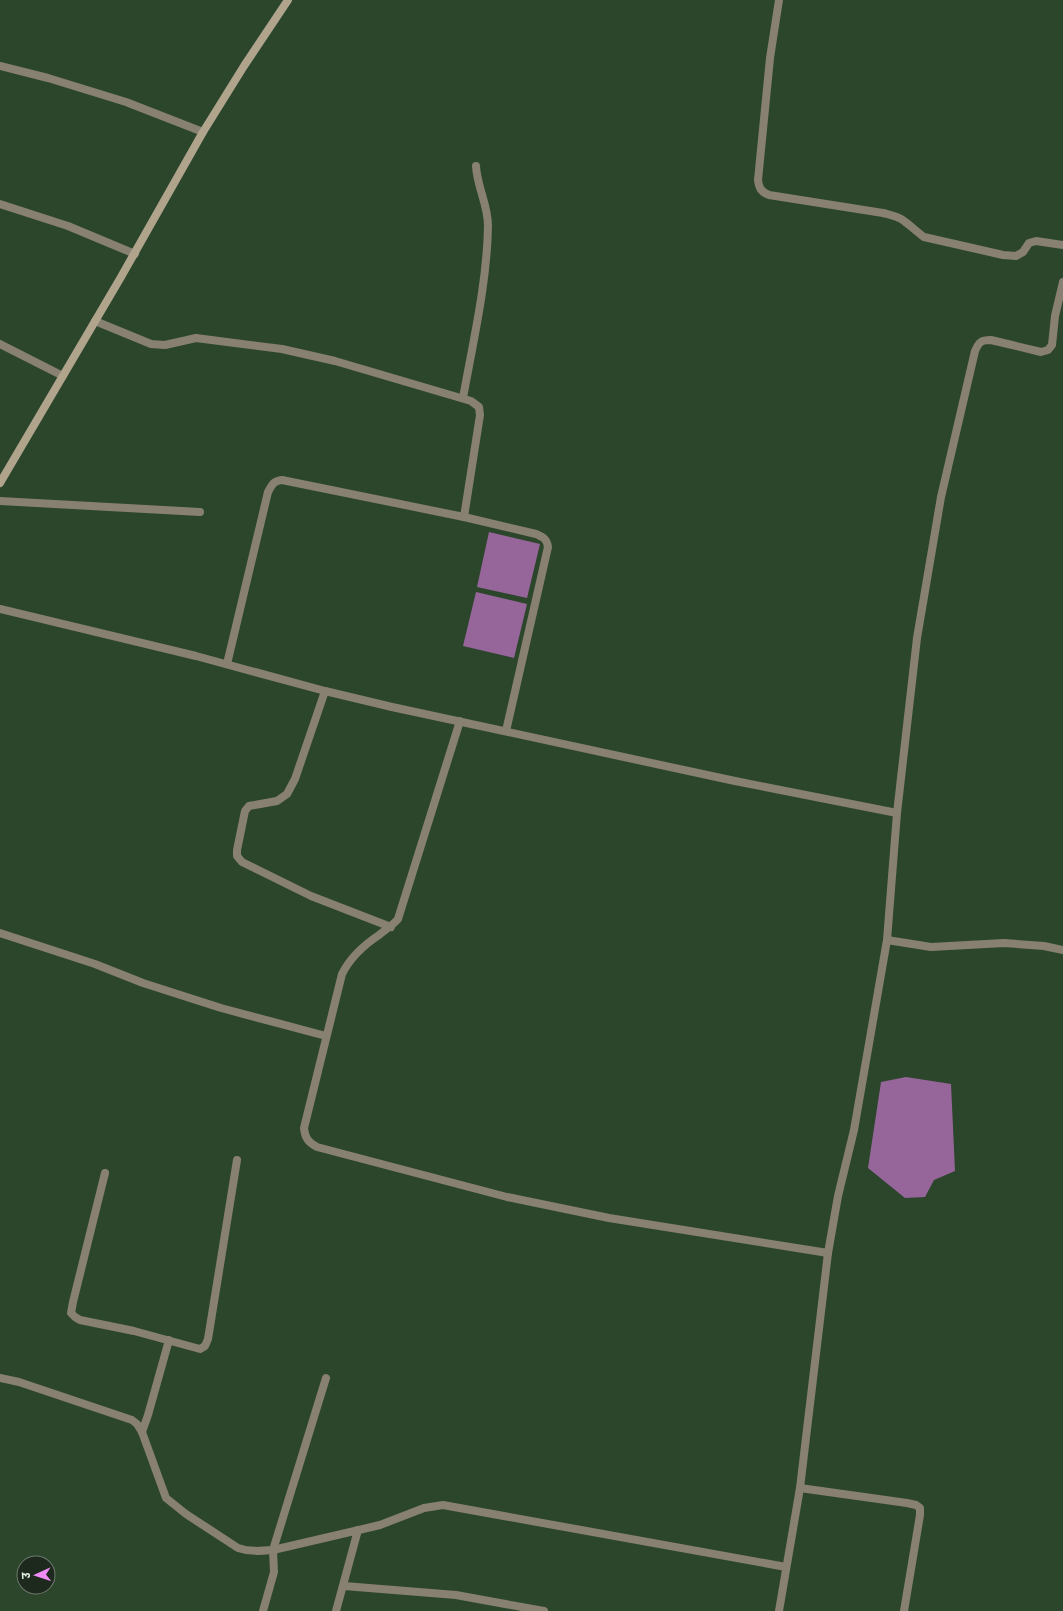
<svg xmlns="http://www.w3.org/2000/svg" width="1063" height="1611" font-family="Poppins,'Noto Sans Devanagari',sans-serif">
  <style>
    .water { fill: #96669a }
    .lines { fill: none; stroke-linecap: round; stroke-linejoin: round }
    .street { stroke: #888071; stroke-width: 8 }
    .secondary { stroke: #b0a48d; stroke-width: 8 }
  </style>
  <rect width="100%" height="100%" fill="#2c462c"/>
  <g class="water">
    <polygon points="489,532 540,544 527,598 477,587"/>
    <polygon points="476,592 527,604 514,658 463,646"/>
    <polygon points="906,1077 951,1084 955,1171 934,1180 925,1197 905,1198 868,1168 881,1082"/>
  </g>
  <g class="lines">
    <g class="street">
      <path d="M 779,0 L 770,58 L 758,180 C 759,188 761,192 769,195 L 883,213 C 891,215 898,216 904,221 C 911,226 917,232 924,237 L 1003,255 L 1016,256 L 1023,252 L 1029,243 L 1036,241 L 1063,245"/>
      <polyline points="0,66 48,78 126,102 203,132"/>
      <polyline points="0,204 68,226 135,254"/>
      <polyline points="95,321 151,344 165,345 196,338 282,349 335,361 471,401 479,407 480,415 464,517"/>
      <polyline points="0,344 63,376"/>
      <path d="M 463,398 C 473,342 487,283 488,226 C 488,204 477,187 476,166"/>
      <polyline points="0,501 200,512"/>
      <polyline points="0,609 196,656 325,691 392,707 735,781 897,813"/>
      <path d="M 227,664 L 268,492 C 272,485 273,481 282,480 L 464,517 L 536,534 C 543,537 547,539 548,547 L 506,731"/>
      <polyline points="325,691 295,779 287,794 277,801 249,806 245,811 237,850 237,856 242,862 311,896 391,927"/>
      <path d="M 460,721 L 398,919 C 392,926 386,929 379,935 C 364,945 350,958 342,974 L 304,1128 C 305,1138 308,1142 317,1147 L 507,1197 L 609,1218 L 828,1253"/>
      <polyline points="0,933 95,964 143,983 221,1008 326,1036"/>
      <polyline points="887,940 931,947 1004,943 1044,946 1063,950"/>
      <polyline points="105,1173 73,1302 71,1313 75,1317 80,1320 134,1331 200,1349 205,1346 208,1339 237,1160"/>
      <path d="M 0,1378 L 19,1382 L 132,1420 L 137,1424 L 142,1432 L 166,1498 L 186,1514 L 238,1548 C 250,1552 261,1551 273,1550 L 380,1525 L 424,1508 L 443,1505 L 786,1567"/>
      <polyline points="142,1432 148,1415 169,1340"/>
      <polyline points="800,1488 907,1503 916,1505 920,1508 920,1515 904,1611"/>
      <polyline points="344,1586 456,1595 544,1611"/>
      <polyline points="263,1611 274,1572 273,1550 326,1378"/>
      <polyline points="336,1611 358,1530"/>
      <path d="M 779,1611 L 800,1488 L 828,1253 L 838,1196 L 854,1130 L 887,940 L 897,813 L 917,638 L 941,497 L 975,351 C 979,342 981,340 991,340 L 1041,352 L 1048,350 L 1052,345 L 1055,316 L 1063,282"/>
    </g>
    <polyline class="secondary" points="0,483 121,277 203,132 244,66 288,0"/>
  </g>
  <g transform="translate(36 1575) rotate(267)"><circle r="19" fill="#1d291d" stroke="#6b786b"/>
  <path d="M0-3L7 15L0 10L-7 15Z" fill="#ef8bf7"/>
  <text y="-6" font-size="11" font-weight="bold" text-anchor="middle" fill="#e0efe0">उ</text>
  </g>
</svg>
